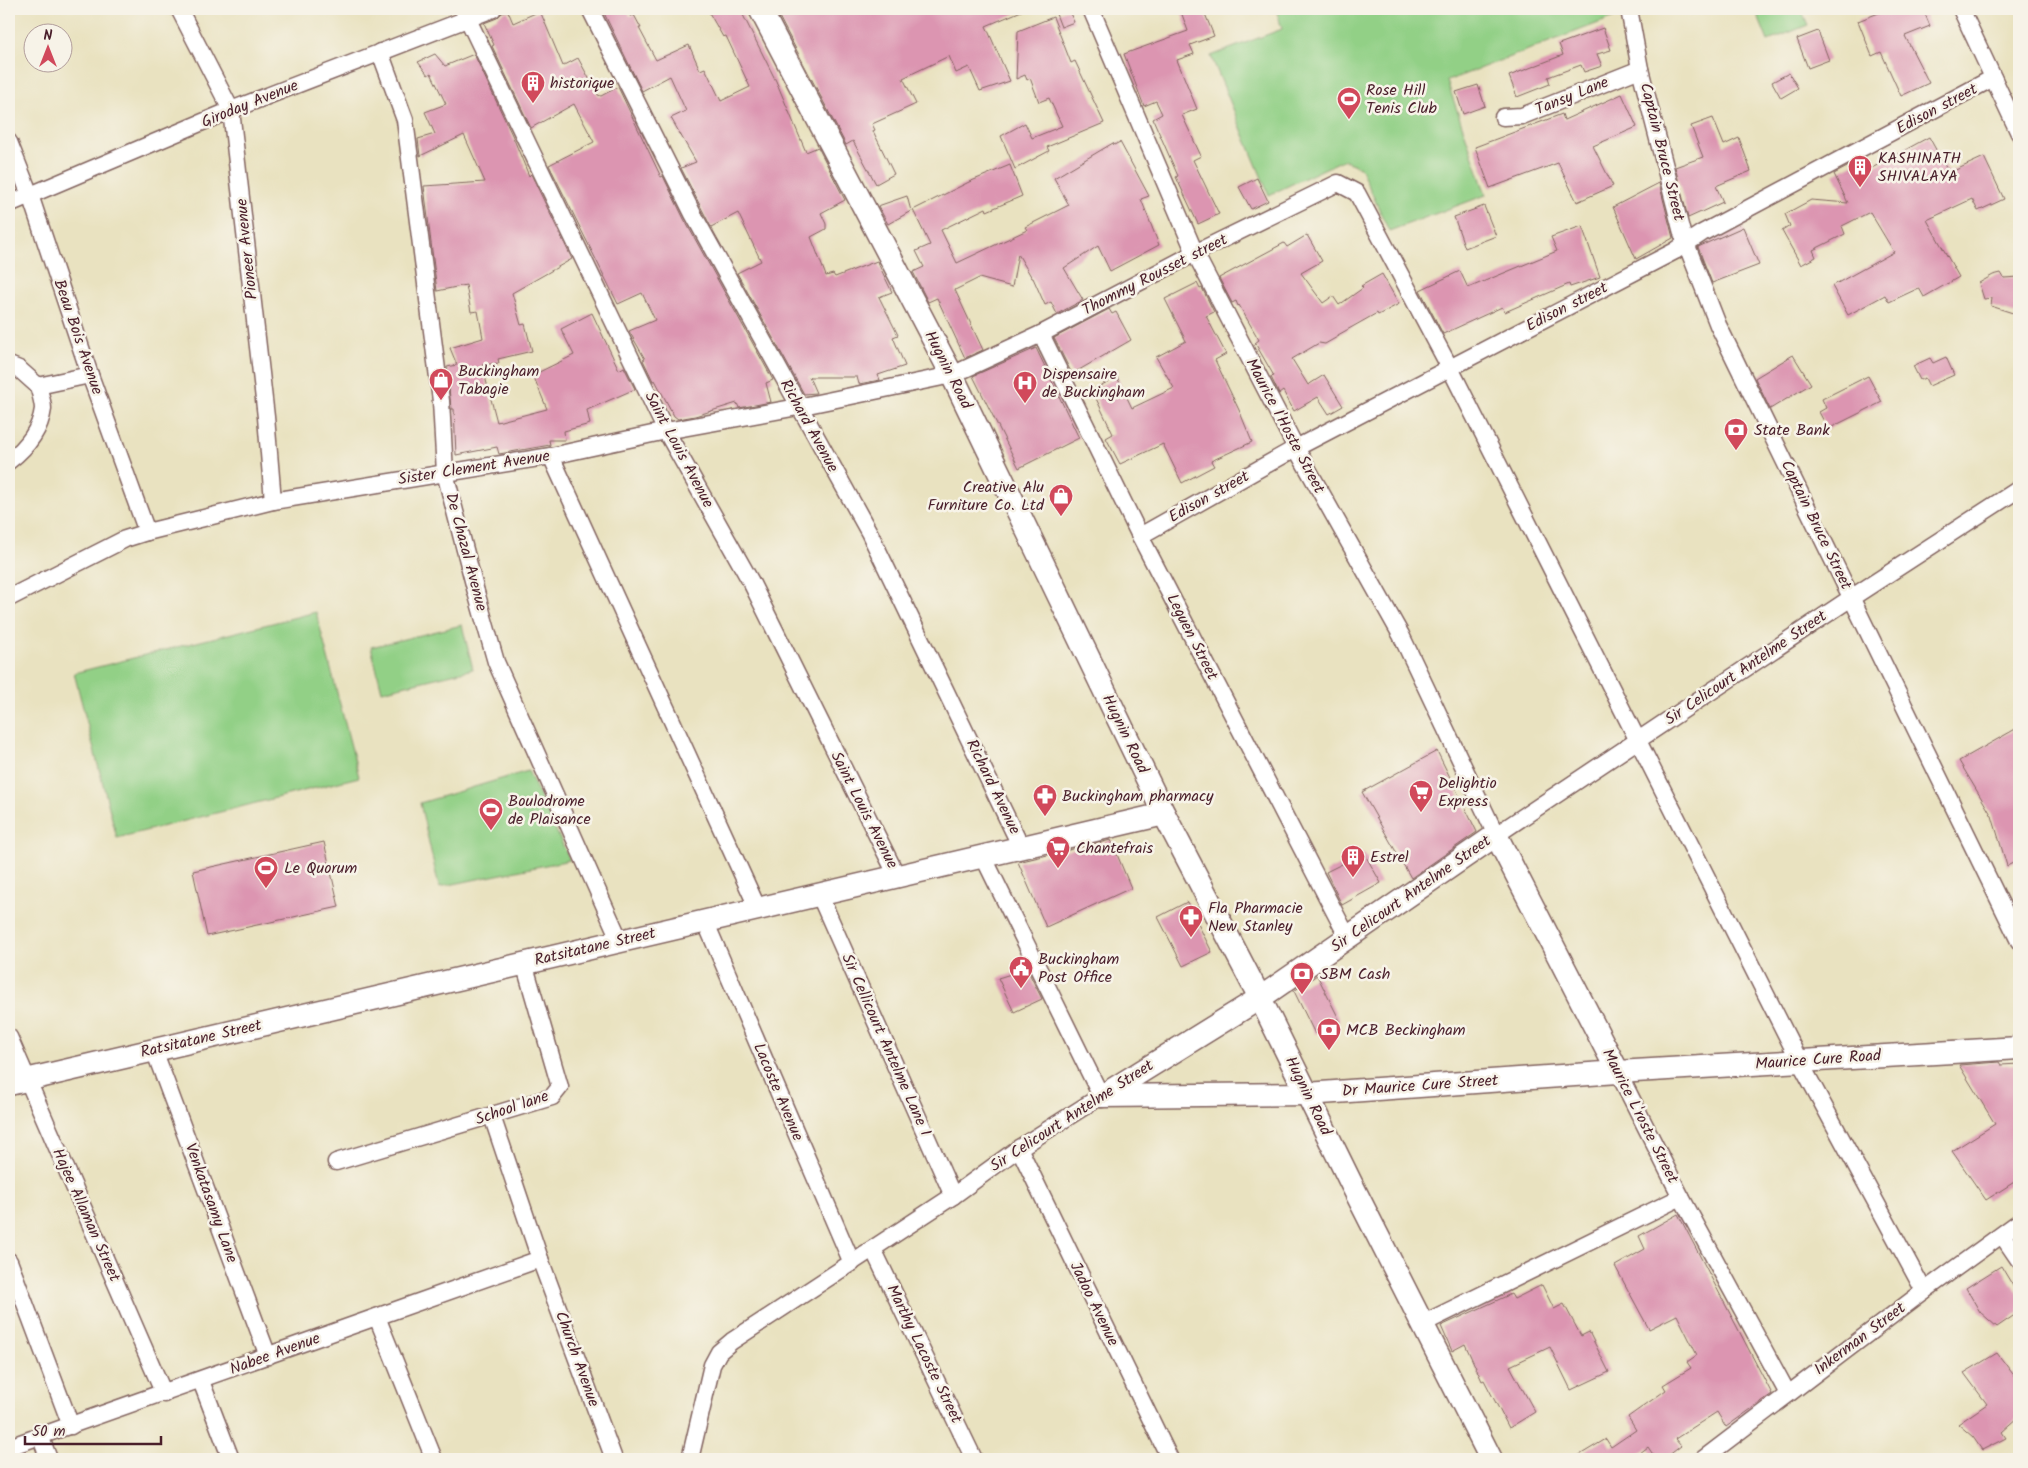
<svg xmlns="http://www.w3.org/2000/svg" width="2028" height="1468" font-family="Kalam,sans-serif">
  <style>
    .pitch { fill: #92d086; stroke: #6e7858 }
    .building { fill: #dc95b1 }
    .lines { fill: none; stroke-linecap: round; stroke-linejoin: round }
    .street-casing { stroke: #82635f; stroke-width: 19 }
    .secondary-casing { stroke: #82635f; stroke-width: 25 }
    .street { stroke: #fff; stroke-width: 16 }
    .secondary { stroke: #fff; stroke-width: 22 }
    .labels { text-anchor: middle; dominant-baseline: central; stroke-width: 5; stroke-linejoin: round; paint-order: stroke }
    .poi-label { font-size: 16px; fill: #4a1f2b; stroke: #f7f3e8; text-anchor: start }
    .street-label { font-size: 16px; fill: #4a1f2b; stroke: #f7f3e8 }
  </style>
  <rect width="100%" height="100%" fill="#f7f3e8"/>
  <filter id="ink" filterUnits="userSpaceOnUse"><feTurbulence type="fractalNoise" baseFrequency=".02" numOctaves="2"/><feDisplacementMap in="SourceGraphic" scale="10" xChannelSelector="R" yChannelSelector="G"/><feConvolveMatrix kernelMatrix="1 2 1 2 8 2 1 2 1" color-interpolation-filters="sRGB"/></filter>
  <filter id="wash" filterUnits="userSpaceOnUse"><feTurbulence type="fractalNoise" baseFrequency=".0096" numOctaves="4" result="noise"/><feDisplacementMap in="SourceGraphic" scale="20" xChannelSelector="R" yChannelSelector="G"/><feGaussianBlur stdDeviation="1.12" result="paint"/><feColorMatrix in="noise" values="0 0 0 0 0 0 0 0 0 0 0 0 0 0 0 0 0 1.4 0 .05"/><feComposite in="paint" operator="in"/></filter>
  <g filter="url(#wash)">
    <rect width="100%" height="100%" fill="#e9e2c0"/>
    <g class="pitch">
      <polygon points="1276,9 1615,9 1617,16 1447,81 1486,195 1389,231 1360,167 1343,160 1269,195 1211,56 1282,29"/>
      <polygon points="1755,9 1801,9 1808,25 1768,41"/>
      <polygon points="316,612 359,777 117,838 74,673"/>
      <polygon points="462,625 473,669 382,691 371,647"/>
      <polygon points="528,771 570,860 439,887 420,803"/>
    </g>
    <g id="blocks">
      <g class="building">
        <polygon points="602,9 627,9 630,16 634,15 641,28 639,28 656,60 689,45 700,70 705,68 721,101 750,87 726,36 723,37 707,9 740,9 776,81 806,152 818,147 845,200 821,213 826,224 826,229 811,237 826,276 833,274 835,277 877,261 892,292 879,297 898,335 893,337 905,366 878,375 880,380 859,384 857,377 809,377 816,393 804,394 737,273 761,261 738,213 711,227 681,168 696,162 671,118 686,111 670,76 642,91"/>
        <polygon points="775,9 1026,9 986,26 1010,81 980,91 969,67 956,73 949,56 903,78 916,104 872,124 875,130 873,131 894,174 876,184 853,141 846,145"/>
        <polygon points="1068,9 1074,22 1061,27 1056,14"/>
        <polygon points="1180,9 1203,9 1214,36 1190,45 1194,54 1177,60 1197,109 1182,115 1201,156 1193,160 1219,214 1198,224 1176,177 1178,176 1153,119 1162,114 1156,101 1144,106 1124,54 1188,31"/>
        <polygon points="1889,9 1923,9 1930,26 1905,36 1929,83 1901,96 1881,52 1872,56 1858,21"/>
        <polygon points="508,11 513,23 540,11 563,66 578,58 598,95 601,96 618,87 661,177 663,176 684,219 773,380 766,383 771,402 739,408 737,403 695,416 678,419 674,416 655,380 653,381 643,360 645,359 629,331 655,320 642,293 618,304 549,165 594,142 574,104 531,128 492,46 494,45 484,23 497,18 502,13"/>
        <polygon points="1053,17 1071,63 1075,61 1104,123 1047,147 1049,151 1015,169 1001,136 1025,123 1032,138 1062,126 1049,98 1039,102 1030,78 1027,80 1025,75 1016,79 1018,31"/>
        <polygon points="1603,28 1611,50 1597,54 1602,66 1584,72 1581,65 1548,77 1550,84 1517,97 1509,76 1563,55 1559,44"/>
        <polygon points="1818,31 1829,60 1808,68 1797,39"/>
        <polygon points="435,54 445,66 474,54 513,137 529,176 531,174 572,259 512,293 521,325 525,324 532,351 498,359 499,363 482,365 497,422 547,409 533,375 574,355 561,329 592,313 619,370 624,367 635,389 587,410 590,424 564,431 565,440 549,440 550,445 499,454 497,447 456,455 454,409 451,409 447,367 457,365 450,348 483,338 478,311 471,312 466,285 437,291 424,186 485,182 464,135 420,156 418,139 435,134 425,112 446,104 431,73 428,75 418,62"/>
        <polygon points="1789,73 1798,88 1781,98 1772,82"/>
        <polygon points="1478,85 1485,106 1463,114 1456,92"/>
        <polygon points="1622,94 1637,127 1593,146 1613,186 1577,202 1558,163 1490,188 1475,147 1562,114 1564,120"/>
        <polygon points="1713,118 1724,145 1739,138 1751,171 1716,186 1723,202 1688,218 1675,167 1703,157 1691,126"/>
        <polygon points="1929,137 1949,173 1984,157 2004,199 1978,211 1972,199 1927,220 1959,277 1924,297 1919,288 1889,302 1885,295 1848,315 1832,286 1894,252 1870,212 1842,226 1845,234 1813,250 1816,257 1801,265 1782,231 1790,226 1785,214 1811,200 1848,203 1834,174 1864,158 1870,169"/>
        <polygon points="1120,142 1149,196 1141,199 1159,245 1110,271 1098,246 1064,268 1083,300 1057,314 1051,302 1045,305 1033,278 1032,278 1018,254 1012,287 979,278 955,290 983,350 965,358 937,298 928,302 913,272 924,267 916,251 930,245 913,210 969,182 1010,165 1022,196 987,211 986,208 941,230 957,263 1027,230 1025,227 1069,205 1054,178 1113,143 1114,145"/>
        <polygon points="1257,178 1268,201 1251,209 1239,187"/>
        <polygon points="1659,183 1673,238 1636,259 1613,207"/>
        <polygon points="907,196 911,211 888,224 878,206"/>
        <polygon points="1484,206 1496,236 1465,248 1454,217"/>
        <polygon points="1582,226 1600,277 1570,287 1569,284 1505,312 1502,307 1443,334 1420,290 1460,271 1468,288 1557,251 1551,237"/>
        <polygon points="1743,227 1759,265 1712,283 1698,247"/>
        <polygon points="1307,235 1322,261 1301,273 1323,303 1333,296 1339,305 1363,288 1361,286 1382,274 1399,304 1378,315 1377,313 1338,335 1339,336 1325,344 1319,343 1292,359 1308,385 1324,375 1343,406 1329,414 1318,397 1294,411 1283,391 1279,394 1271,377 1274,376 1255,343 1259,340 1239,305 1238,306 1236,301 1232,303 1219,278 1284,243 1287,247"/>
        <polygon points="2001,273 2004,278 2019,277 2019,315 1991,306 1992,298 1984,299 1979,283 1993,275"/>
        <polygon points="1197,283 1200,289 1202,288 1214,312 1206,316 1226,354 1215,360 1239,410 1252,442 1211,461 1214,466 1182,483 1163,444 1120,464 1106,438 1113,434 1092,390 1117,377 1132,408 1174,388 1156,357 1186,341 1165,299"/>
        <polygon points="1109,309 1112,314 1116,312 1131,340 1072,374 1054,338"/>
        <polygon points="1036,348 1079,438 1019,468 973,376"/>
        <polygon points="1793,355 1811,384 1770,409 1755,378"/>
        <polygon points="1946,357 1954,375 1929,386 1925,378 1920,380 1913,366 1930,358 1933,363"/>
        <polygon points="1868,376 1882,402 1828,429 1819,412 1826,408 1822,399"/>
        <polygon points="2019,727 2019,860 2007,866 1992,816 1959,761"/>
        <polygon points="1437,751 1477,832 1411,878 1362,792"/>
        <polygon points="1111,840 1131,888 1046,927 1018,862"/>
        <polygon points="324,842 339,907 207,936 193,871"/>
        <polygon points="1364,853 1381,883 1342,905 1326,872"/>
        <polygon points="1187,902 1212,952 1183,966 1158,917"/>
        <polygon points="1027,969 1042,999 1014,1012 998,978"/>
        <polygon points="1317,975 1340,1021 1315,1034 1294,991"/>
        <polygon points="1999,1062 2001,1065 2019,1064 2019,1179 1986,1200 1952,1151 1995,1124 1959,1065"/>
        <polygon points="1678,1214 1772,1394 1726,1427 1717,1412 1675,1439 1681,1446 1664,1459 1656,1459 1648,1447 1632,1459 1573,1459 1606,1439 1611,1447 1636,1430 1628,1417 1666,1390 1663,1385 1691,1368 1687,1362 1697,1355 1677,1315 1649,1329 1615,1266 1645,1249 1639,1236"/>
        <polygon points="2001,1266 2019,1296 2019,1312 1997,1327 1980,1312 1966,1288"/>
        <polygon points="1542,1285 1554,1309 1564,1304 1581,1336 1589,1332 1609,1372 1571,1390 1550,1347 1510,1366 1535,1412 1509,1428 1484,1380 1482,1381 1465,1344 1452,1351 1441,1326 1511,1294 1514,1299"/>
        <polygon points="1997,1353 2019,1382 2019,1417 2002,1432 2006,1438 1982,1450 1973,1437 1958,1424 1987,1404 1964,1373"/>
      </g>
    </g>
  </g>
  <g filter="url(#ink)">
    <use href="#blocks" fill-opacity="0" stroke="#82635f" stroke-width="1"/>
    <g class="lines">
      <defs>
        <g id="street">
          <polyline points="179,9 231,110 266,417 273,501"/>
          <polyline points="463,9 666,431 751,582 897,876"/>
          <polyline points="590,9 693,214 870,534 1021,847"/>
          <polyline points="1091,9 1195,253 1296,448 1401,635 1496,835 1851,598 2019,489"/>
          <polyline points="1629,9 1640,69 1682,233 1718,325 2019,941"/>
          <polyline points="1961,9 2019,133"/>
          <polyline points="380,52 405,120 441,401 445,473 476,592 496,662 620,941"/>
          <polyline points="1503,117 1522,116 1640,69"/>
          <polyline points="9,142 30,195 90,375 147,532"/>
          <polyline points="9,204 231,110 493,9"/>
          <polyline points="1041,334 1140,536 1348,938"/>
          <polyline points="9,365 19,369 38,386 90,375"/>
          <polyline points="551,456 758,909"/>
          <path d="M 9,461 C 26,448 40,431 43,409 C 43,402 40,393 38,386"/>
          <polyline points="1140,536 1296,448 1675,251 1702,233 1993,78"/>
          <polyline points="9,598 125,539 147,532 273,501 551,456 666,431 798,407 952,375 1041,334 1195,253 1338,183 1357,193 1450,368 1800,1062 1924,1291"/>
          <polyline points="819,894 953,1196"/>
          <polyline points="705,921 852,1263"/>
          <polyline points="9,1037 164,1394"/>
          <polyline points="154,1050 268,1356"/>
          <polyline points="1618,1072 1681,1197 1788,1394"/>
          <polyline points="492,1116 540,1259 614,1459"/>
          <polyline points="1019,1148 1170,1459"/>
          <polyline points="336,1162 552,1097 560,1087 524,963"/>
          <polyline points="2002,1235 2019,1260"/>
          <polyline points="873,1249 974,1459"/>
          <polyline points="9,1261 71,1426"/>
          <polyline points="377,1317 434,1459"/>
          <polyline points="1422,1324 1681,1197"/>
          <polyline points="201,1381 231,1459"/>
          <polyline points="40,1436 49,1459"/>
          <polyline points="9,1447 540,1259"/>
          <polyline points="690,1459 712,1365 719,1352 732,1341 953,1196 1019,1148 1101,1096 983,856"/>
          <polyline points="1703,1459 1924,1291 2019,1222"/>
        </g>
        <g id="secondary">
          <polyline points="760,9 952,375 1164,814 1260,998 1351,1183 1491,1459"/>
          <polyline points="9,1084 1164,814"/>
          <polyline points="1101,1096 1307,1094 1618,1072 2019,1048"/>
          <polyline points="1102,1096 1260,998 1496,835 1618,1072"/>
        </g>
      </defs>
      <use href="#street" class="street-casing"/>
      <use href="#secondary" class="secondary-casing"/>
      <use href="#street" class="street"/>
      <use href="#secondary" class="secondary"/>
    </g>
  </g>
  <defs>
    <symbol id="building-pin" viewBox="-11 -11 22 30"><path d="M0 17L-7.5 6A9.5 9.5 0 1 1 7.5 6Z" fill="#d1495b" stroke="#f7f3e8"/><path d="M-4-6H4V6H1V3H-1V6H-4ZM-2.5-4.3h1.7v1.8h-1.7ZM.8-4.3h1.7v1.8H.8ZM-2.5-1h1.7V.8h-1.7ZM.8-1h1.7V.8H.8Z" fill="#fff"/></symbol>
    <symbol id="stadium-pin" viewBox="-11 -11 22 30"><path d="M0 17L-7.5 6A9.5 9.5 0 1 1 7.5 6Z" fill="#d1495b" stroke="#f7f3e8"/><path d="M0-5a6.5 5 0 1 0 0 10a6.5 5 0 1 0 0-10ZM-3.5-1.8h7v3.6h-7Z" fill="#fff"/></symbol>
    <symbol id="shop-pin" viewBox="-11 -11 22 30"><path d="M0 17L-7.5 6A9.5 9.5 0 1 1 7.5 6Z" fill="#d1495b" stroke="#f7f3e8"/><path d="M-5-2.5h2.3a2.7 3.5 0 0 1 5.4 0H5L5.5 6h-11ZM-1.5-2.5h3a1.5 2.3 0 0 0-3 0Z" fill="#fff"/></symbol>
    <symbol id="hospital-pin" viewBox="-11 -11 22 30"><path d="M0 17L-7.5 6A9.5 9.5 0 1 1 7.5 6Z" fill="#d1495b" stroke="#f7f3e8"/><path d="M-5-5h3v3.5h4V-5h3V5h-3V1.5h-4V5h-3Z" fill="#fff"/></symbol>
    <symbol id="bank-pin" viewBox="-11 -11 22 30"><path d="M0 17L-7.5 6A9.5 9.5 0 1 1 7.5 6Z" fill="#d1495b" stroke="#f7f3e8"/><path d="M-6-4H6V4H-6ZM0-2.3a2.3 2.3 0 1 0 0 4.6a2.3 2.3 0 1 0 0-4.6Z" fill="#fff"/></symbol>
    <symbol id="supermarket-pin" viewBox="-11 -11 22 30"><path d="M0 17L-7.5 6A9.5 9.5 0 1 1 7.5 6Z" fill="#d1495b" stroke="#f7f3e8"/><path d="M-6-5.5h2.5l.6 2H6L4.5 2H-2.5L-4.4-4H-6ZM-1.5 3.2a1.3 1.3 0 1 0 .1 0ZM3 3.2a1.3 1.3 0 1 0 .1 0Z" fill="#fff"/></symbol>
    <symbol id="pharmacy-pin" viewBox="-11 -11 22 30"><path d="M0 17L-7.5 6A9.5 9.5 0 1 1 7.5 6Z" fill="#d1495b" stroke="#f7f3e8"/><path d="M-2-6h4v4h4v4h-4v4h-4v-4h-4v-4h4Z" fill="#fff"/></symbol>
    <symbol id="civic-pin" viewBox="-11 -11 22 30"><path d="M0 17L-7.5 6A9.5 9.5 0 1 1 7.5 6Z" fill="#d1495b" stroke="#f7f3e8"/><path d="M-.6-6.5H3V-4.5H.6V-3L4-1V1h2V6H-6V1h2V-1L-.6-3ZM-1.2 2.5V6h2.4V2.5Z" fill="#fff"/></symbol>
  </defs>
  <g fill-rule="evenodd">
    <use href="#building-pin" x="519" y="69" width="28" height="38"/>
    <use href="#stadium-pin" x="1335" y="85" width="28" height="38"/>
    <use href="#building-pin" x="1846" y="153" width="28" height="38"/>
    <use href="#shop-pin" x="427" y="366" width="28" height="38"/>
    <use href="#hospital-pin" x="1011" y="369" width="28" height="38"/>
    <use href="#bank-pin" x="1722" y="416" width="28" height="38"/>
    <use href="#shop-pin" x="1047" y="482" width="28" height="38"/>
    <use href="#supermarket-pin" x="1407" y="778" width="28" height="38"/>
    <use href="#pharmacy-pin" x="1031" y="782" width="28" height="38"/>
    <use href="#stadium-pin" x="477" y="796" width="28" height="38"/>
    <use href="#supermarket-pin" x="1044" y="834" width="28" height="38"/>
    <use href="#building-pin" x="1339" y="843" width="28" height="38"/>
    <use href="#stadium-pin" x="252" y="854" width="28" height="38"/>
    <use href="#pharmacy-pin" x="1177" y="903" width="28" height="38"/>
    <use href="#civic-pin" x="1007" y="954" width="28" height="38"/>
    <use href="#bank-pin" x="1288" y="960" width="28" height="38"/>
    <use href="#bank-pin" x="1315" y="1016" width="28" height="38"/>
  </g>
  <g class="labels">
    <g class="poi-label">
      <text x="550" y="83">historique</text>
      <text x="1366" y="90">Rose Hill<tspan x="1366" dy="18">Tenis Club</tspan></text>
      <text x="1878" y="158">KASHINATH<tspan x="1878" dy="18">SHIVALAYA</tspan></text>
      <text x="458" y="371">Buckingham<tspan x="458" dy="18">Tabagie</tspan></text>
      <text x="1042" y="374">Dispensaire<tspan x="1042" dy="18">de Buckingham</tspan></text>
      <text x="1754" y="430">State Bank</text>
      <text x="1044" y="487" text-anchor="end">Creative Alu<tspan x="1044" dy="18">Furniture Co. Ltd</tspan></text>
      <text x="1438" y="783">Delightio<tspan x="1438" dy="18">Express</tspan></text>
      <text x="1062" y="796">Buckingham pharmacy</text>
      <text x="508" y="801">Boulodrome<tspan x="508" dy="18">de Plaisance</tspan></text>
      <text x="1076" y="848">Chantefrais</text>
      <text x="1370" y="857">Estrel</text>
      <text x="284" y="868">Le Quorum</text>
      <text x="1208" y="908">Fla Pharmacie<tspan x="1208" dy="18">New Stanley</tspan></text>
      <text x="1038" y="959">Buckingham<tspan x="1038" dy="18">Post Office</tspan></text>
      <text x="1320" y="974">SBM Cash</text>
      <text x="1346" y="1030">MCB Beckingham</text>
    </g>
    <g class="street-label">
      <text transform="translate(1572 96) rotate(-22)">Tansy Lane</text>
      <text transform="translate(250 104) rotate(-22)">Giroday Avenue</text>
      <text transform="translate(1937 109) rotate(-28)">Edison street</text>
      <text transform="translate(1662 152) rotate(76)">Captain Bruce Street</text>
      <text transform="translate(247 249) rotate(-96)">Pioneer Avenue</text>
      <text transform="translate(1155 275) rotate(-27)">Thommy Rousset street</text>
      <text transform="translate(1567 307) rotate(-27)">Edison street</text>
      <text transform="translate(78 337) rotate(71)">Beau Bois Avenue</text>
      <text transform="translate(948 370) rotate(63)">Hugnin Road</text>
      <text transform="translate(809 426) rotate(61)">Richard Avenue</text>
      <text transform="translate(1285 426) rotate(62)">Maurice I'Hoste Street</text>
      <text transform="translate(679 450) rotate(62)">Saint Louis Avenue</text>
      <text transform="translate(474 468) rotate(-9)">Sister Clement Avenue</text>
      <text transform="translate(1209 497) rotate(-29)">Edison street</text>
      <text transform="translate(1816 525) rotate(64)">Captain Bruce Street</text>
      <text transform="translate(466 552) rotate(75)">De Chazal Avenue</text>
      <text transform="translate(1192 637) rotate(63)">Leguen Street</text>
      <text transform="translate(1746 668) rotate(-34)">Sir Celicourt Antelme Street</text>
      <text transform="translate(1125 734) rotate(64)">Hugnin Road</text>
      <text transform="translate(993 787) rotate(64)">Richard Avenue</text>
      <text transform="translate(864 810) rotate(63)">Saint Louis Avenue</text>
      <text transform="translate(1411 894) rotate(-35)">Sir Celicourt Antelme Street</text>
      <text transform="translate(595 947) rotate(-13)">Ratsitatane Street</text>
      <text transform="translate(201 1039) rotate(-13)">Ratsitatane Street</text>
      <text transform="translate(886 1045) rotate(66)">Sir Cellicourt Antelme Lane I</text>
      <text transform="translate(1818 1060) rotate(-4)">Maurice Cure Road</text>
      <text transform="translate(1420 1086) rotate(-4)">Dr Maurice Cure Street</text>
      <text transform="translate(778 1092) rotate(67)">Lacoste Avenue</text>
      <text transform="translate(1308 1096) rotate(64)">Hugnin Road</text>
      <text transform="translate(512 1108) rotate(-19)">School lane</text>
      <text transform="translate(1072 1116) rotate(-33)">Sir Celicourt Antelme Street</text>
      <text transform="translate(1640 1116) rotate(63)">Maurice L'roste Street</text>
      <text transform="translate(211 1203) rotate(70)">Venkatasamy Lane</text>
      <text transform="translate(86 1215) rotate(66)">Hajee Allaman Street</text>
      <text transform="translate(1094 1304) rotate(64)">Jadoo Avenue</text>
      <text transform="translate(1860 1339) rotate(-37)">Inkerman Street</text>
      <text transform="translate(275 1354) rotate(-20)">Nabee Avenue</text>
      <text transform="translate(924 1354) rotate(64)">Marthy Lacoste Street</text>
      <text transform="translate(577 1359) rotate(70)">Church Avenue</text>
    </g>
  </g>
  <rect width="2028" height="1468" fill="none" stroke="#f7f3e8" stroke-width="30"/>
  <g transform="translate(48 48)"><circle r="24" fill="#f7f3e8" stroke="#b29e9c"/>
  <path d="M0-4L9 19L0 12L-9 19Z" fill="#d1495b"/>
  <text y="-8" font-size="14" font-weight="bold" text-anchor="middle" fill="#4a1f2b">N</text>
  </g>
  <path d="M25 1436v8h136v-8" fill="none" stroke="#4a1f2b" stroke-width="2.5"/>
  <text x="32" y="1436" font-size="15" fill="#4a1f2b" stroke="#f7f3e8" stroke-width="4" paint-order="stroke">50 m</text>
</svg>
